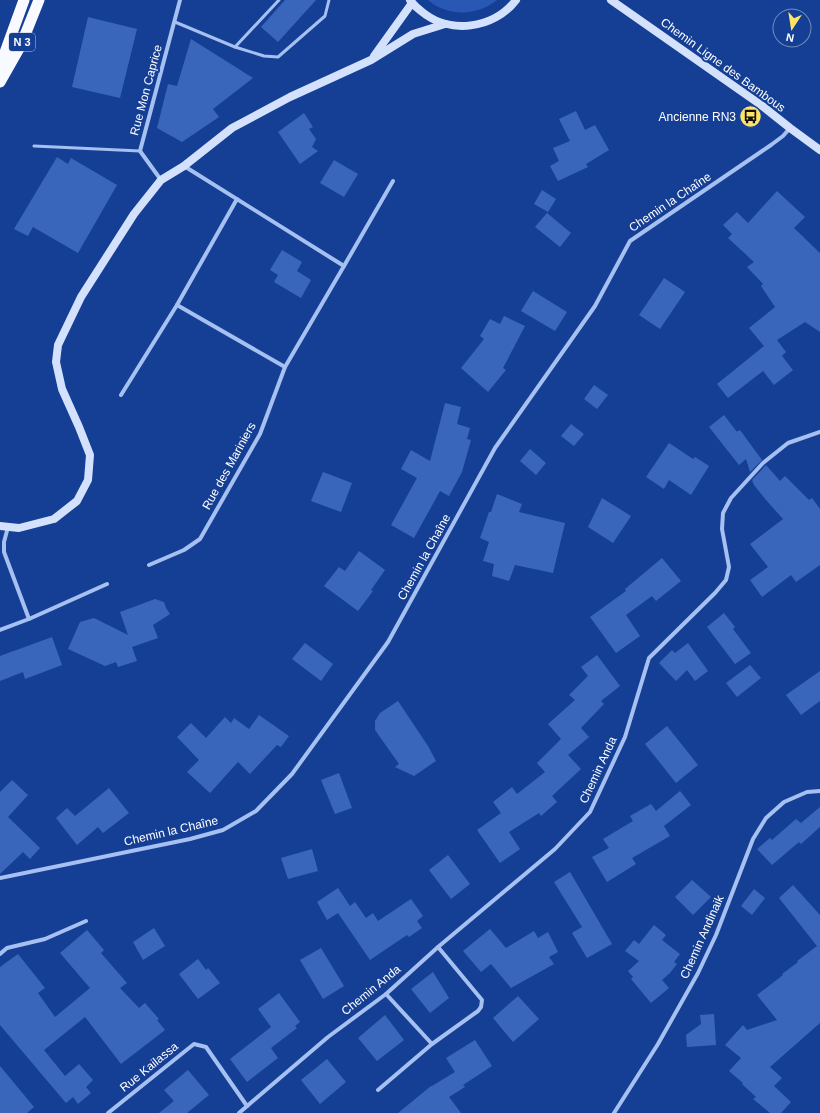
<svg xmlns="http://www.w3.org/2000/svg" width="820" height="1113" font-family="Arial,sans-serif">
  <style>
    .green { fill: #2858b3 }
    .building { fill: #3966bb }
    .lines { fill: none; stroke-linecap: round; stroke-linejoin: round }
    .service { stroke: #a5c0f1; stroke-width: 3 }
    .minor { stroke: #a5c0f1; stroke-width: 4 }
    .secondary { stroke: #d4e1fc; stroke-width: 8 }
    .trunk { stroke: #f8faff; stroke-width: 11 }
    .labels { text-anchor: middle; dominant-baseline: central; stroke-width: 4; stroke-linejoin: round; paint-order: stroke }
    .shield { fill: #153f95; stroke: #b9c5df; stroke-width: 1 }
    .shield-label { font-size: 11px; font-weight: bold; fill: #fff }
    .street-label { font-size: 12px; fill: #fff; stroke: #153f95 }
    .poi-label { font-size: 12px; fill: #fff; stroke: #153f95; text-anchor: end }
  </style>
  <rect width="100%" height="100%" fill="#153f95"/>
  <path class="green" d="M 428,0 L 497,0 C 478,16 447,17 428,0 Z"/>
  <g class="building">
    <polygon points="285,0 316,0 278,42 261,27"/>
    <polygon points="88,17 137,29 120,98 72,87"/>
    <polygon points="191,39 253,78 213,109 219,117 182,142 157,128 168,84 177,86"/>
    <polygon points="576,111 585,130 595,125 609,150 586,164 588,167 558,181 550,166 559,161 553,148 570,141 559,119"/>
    <polygon points="304,113 313,127 309,129 316,139 312,147 318,151 300,164 278,132"/>
    <polygon points="57,157 68,164 71,158 117,185 78,253 33,227 28,236 14,229"/>
    <polygon points="334,160 358,174 344,197 320,183"/>
    <polygon points="542,190 556,199 548,212 534,204"/>
    <polygon points="777,191 805,217 794,228 820,253 820,332 805,322 777,340 786,352 782,356 793,370 774,385 763,371 728,398 717,384 764,346 749,328 775,307 761,286 763,284 747,267 754,262 728,238 732,234 723,225 737,212 748,223"/>
    <polygon points="547,213 571,233 560,247 535,227"/>
    <polygon points="282,250 302,262 297,271 311,280 301,298 274,282 278,275 270,270"/>
    <polygon points="664,278 685,292 660,329 639,315"/>
    <polygon points="533,291 567,312 555,331 521,311"/>
    <polygon points="504,316 525,326 503,368 506,370 488,392 461,368 484,339 480,336 490,319 500,324"/>
    <polygon points="594,385 608,395 597,409 584,399"/>
    <polygon points="445,403 461,407 457,424 470,428 467,439 471,440 462,472 449,496 440,491 414,538 391,525 417,478 401,469 411,450 430,461"/>
    <polygon points="724,415 737,432 737,431 738,431 740,430 762,460 750,472 746,459 739,465 709,427"/>
    <polygon points="571,424 584,434 574,446 561,436"/>
    <polygon points="669,443 693,459 695,457 709,466 691,495 669,480 664,489 646,477"/>
    <polygon points="530,449 546,463 536,475 520,461"/>
    <polygon points="766,465 780,481 785,476 809,500 812,498 820,509 820,565 796,582 791,575 762,597 750,580 768,567 750,544 783,519 766,500 754,485 752,480"/>
    <polygon points="323,472 352,483 341,512 311,501"/>
    <polygon points="497,494 522,504 519,512 565,523 553,573 515,565 509,581 492,576 494,564 483,561 489,542 480,538 489,512 491,512"/>
    <polygon points="602,498 631,516 613,543 588,527"/>
    <polygon points="359,551 385,570 371,590 373,591 358,611 324,586 339,567 345,571"/>
    <polygon points="662,558 681,581 656,601 652,596 626,615 640,636 616,653 590,617 626,591 625,589"/>
    <polygon points="155,599 164,602 166,608 170,614 153,625 158,638 132,647 137,661 118,667 116,662 105,666 68,649 80,622 94,618 128,635 120,612"/>
    <polygon points="724,613 735,627 733,629 751,653 735,664 707,627"/>
    <polygon points="52,637 62,665 25,679 23,672 0,681 0,656"/>
    <polygon points="305,643 333,664 321,681 292,659"/>
    <polygon points="688,643 708,671 695,681 687,670 676,681 659,663 672,650 675,653"/>
    <polygon points="597,655 620,686 601,701 604,704 581,728 589,737 568,755 581,769 552,796 557,802 541,816 539,813 509,832 520,849 500,863 477,830 501,813 493,802 512,787 517,794 545,772 537,763 561,739 548,724 575,700 569,695 588,676 581,667"/>
    <polygon points="750,665 761,678 737,697 726,683"/>
    <polygon points="820,671 820,701 801,715 786,695"/>
    <polygon points="398,701 428,746 436,761 414,776 395,767 399,764 375,730 375,721 380,713"/>
    <polygon points="259,715 289,736 281,747 277,745 250,774 238,762 210,793 187,772 199,760 177,737 191,723 206,738 225,717 231,723 234,718 249,729"/>
    <polygon points="667,726 698,765 676,783 645,744"/>
    <polygon points="339,773 352,808 335,814 321,780"/>
    <polygon points="12,780 28,795 8,817 40,848 30,859 23,852 0,874 0,792"/>
    <polygon points="109,788 129,813 103,833 98,827 77,845 56,818 67,808 75,816"/>
    <polygon points="680,791 691,805 664,826 670,836 632,858 636,864 607,882 592,857 609,848 603,839 633,821 630,816 651,804 656,811"/>
    <polygon points="820,807 820,827 801,844 799,842 772,865 757,849 770,838 772,840 796,819 801,823"/>
    <polygon points="312,849 318,871 288,879 281,858"/>
    <polygon points="448,855 470,884 451,899 429,870"/>
    <polygon points="570,872 612,944 587,958 572,933 582,927 554,882"/>
    <polygon points="692,880 711,897 693,915 675,897"/>
    <polygon points="793,885 820,915 820,1023 770,1067 782,1078 774,1086 791,1102 781,1113 770,1113 753,1099 756,1097 742,1084 743,1083 729,1071 741,1058 725,1045 743,1025 747,1030 777,1020 757,995 783,975 782,974 798,962 797,961 817,946 779,898"/>
    <polygon points="338,888 350,906 355,902 366,918 373,913 378,921 411,899 423,916 417,921 422,928 409,937 407,935 370,960 338,913 327,920 317,902"/>
    <polygon points="754,889 765,898 752,915 741,906"/>
    <polygon points="654,925 666,935 662,940 680,954 674,962 677,964 670,973 662,980 669,988 651,1003 631,979 633,977 628,971 639,961 625,951 634,940 639,944"/>
    <polygon points="154,928 165,946 143,960 133,942"/>
    <polygon points="490,929 506,948 534,931 538,938 548,932 558,952 549,957 554,964 511,988 491,964 481,972 463,951"/>
    <polygon points="87,930 104,950 101,953 127,983 120,988 139,1008 145,1003 159,1019 157,1020 165,1030 121,1064 85,1017 44,1050 65,1076 79,1064 93,1080 86,1087 91,1093 78,1104 73,1097 66,1103 0,1025 0,967 18,954 45,988 38,993 55,1017 90,988 60,953"/>
    <polygon points="321,948 344,986 323,999 300,960"/>
    <polygon points="198,959 206,970 208,968 220,983 198,999 179,974"/>
    <polygon points="433,972 449,998 430,1013 411,989"/>
    <polygon points="279,993 300,1022 295,1026 297,1028 271,1048 278,1058 247,1082 230,1059 271,1027 258,1009"/>
    <polygon points="518,996 539,1019 513,1042 493,1018"/>
    <polygon points="714,1014 716,1045 687,1047 686,1035 701,1024 700,1015"/>
    <polygon points="385,1015 404,1040 377,1061 358,1038"/>
    <polygon points="475,1040 492,1066 463,1085 465,1087 449,1097 461,1113 398,1113 431,1086 432,1086 455,1072 446,1058"/>
    <polygon points="327,1059 346,1082 320,1104 301,1080"/>
    <polygon points="0,1066 34,1107 27,1113 0,1113"/>
    <polygon points="188,1070 209,1095 187,1113 159,1113 174,1101 164,1090"/>
  </g>
  <g class="lines">
    <g class="service">
      <polyline points="175,22 235,47 264,56 278,57 325,16 329,0"/>
      <polyline points="235,47 279,0"/>
      <polyline points="34,146 140,151"/>
    </g>
    <g class="minor">
      <polyline points="161,180 140,151 180,0"/>
      <polyline points="344,266 393,181"/>
      <polyline points="177,305 285,367"/>
      <polyline points="121,395 177,305 237,199"/>
      <polyline points="8,527 4,542 4,552 29,619"/>
      <polyline points="149,565 184,550 200,539 260,434 285,367 344,266 184,166"/>
      <polyline points="0,630 29,619 107,584"/>
      <polyline points="0,878 190,839 223,830 256,811 292,774 388,642 495,448 595,306 630,241 771,145 783,136 790,128"/>
      <polyline points="0,954 7,948 45,939 86,921"/>
      <polyline points="386,994 432,1044"/>
      <polyline points="378,1090 432,1044 478,1011 481,1007 482,1000 438,947"/>
      <polyline points="108,1113 194,1044 206,1047 247,1106"/>
      <polyline points="239,1113 328,1037 386,994 438,947 555,849 590,812 625,737 649,658 715,593 726,580 729,567 722,529 723,513 731,498 763,463 788,443 820,432"/>
      <polyline points="614,1113 658,1044 698,973 716,935 753,839 766,818 784,802 807,792 820,791"/>
    </g>
    <g class="secondary">
      <path d="M 410,0 C 413,4 417,8 421,11 C 449,35 494,29 516,0"/>
      <polyline points="611,0 761,105 790,128 820,150"/>
      <polyline points="374,56 412,3"/>
      <polyline points="0,526 19,528 54,519 77,501 88,480 90,455 79,427 62,389 56,362 58,345 81,297 134,214 161,180 184,166 232,128 290,97 371,60 413,34 445,24"/>
    </g>
    <g class="trunk">
      <polyline points="0,66 24,0"/>
      <polyline points="0,82 21,45 39,0"/>
    </g>
  </g>
  <defs>
    <symbol id="bus-disc" viewBox="-11 -11 22 22"><circle r="9.5" fill="#ffe366" stroke="#153f95"/><path d="M-5-6H5V4H4V6H2V4H-2V6H-4V4H-5ZM-3.5-4V0h7V-4ZM-3.5 1.2v1.5H-2V1.2ZM2 1.2v1.5H3.5V1.2Z" fill="#111"/></symbol>
  </defs>
  <g fill-rule="evenodd">
    <use href="#bus-disc" x="738" y="104" width="25" height="25"/>
  </g>
  <g class="labels">
    <rect class="shield" x="9" y="33" width="26" height="18" rx="3"/>
    <g class="shield-label">
      <text x="22" y="42">N 3</text>
    </g>
    <g class="street-label">
      <text transform="translate(723 65) rotate(36)">Chemin Ligne des Bambous</text>
      <text transform="translate(146 90) rotate(-75)">Rue Mon Caprice</text>
      <text transform="translate(670 202) rotate(-34)">Chemin la Chaîne</text>
      <text transform="translate(229 466) rotate(-61)">Rue des Mariniers</text>
      <text transform="translate(424 557) rotate(-61)">Chemin la Chaîne</text>
      <text transform="translate(598 770) rotate(-65)">Chemin Anda</text>
      <text transform="translate(171 831) rotate(-13)">Chemin la Chaîne</text>
      <text transform="translate(702 937) rotate(-66)">Chemin Andinaik</text>
      <text transform="translate(371 990) rotate(-39)">Chemin Anda</text>
      <text transform="translate(149 1067) rotate(-39)">Rue Kailassa</text>
    </g>
    <g class="poi-label">
      <text x="736" y="117">Ancienne RN3</text>
    </g>
  </g>
  <g transform="translate(792 28) rotate(192)"><circle r="19" fill="#153f95" stroke="#738cbf"/>
  <path d="M0-3L7 15L0 10L-7 15Z" fill="#ffe366"/>
  <text y="-6" font-size="11" font-weight="bold" text-anchor="middle" fill="#ffffff">N</text>
  </g>
</svg>
